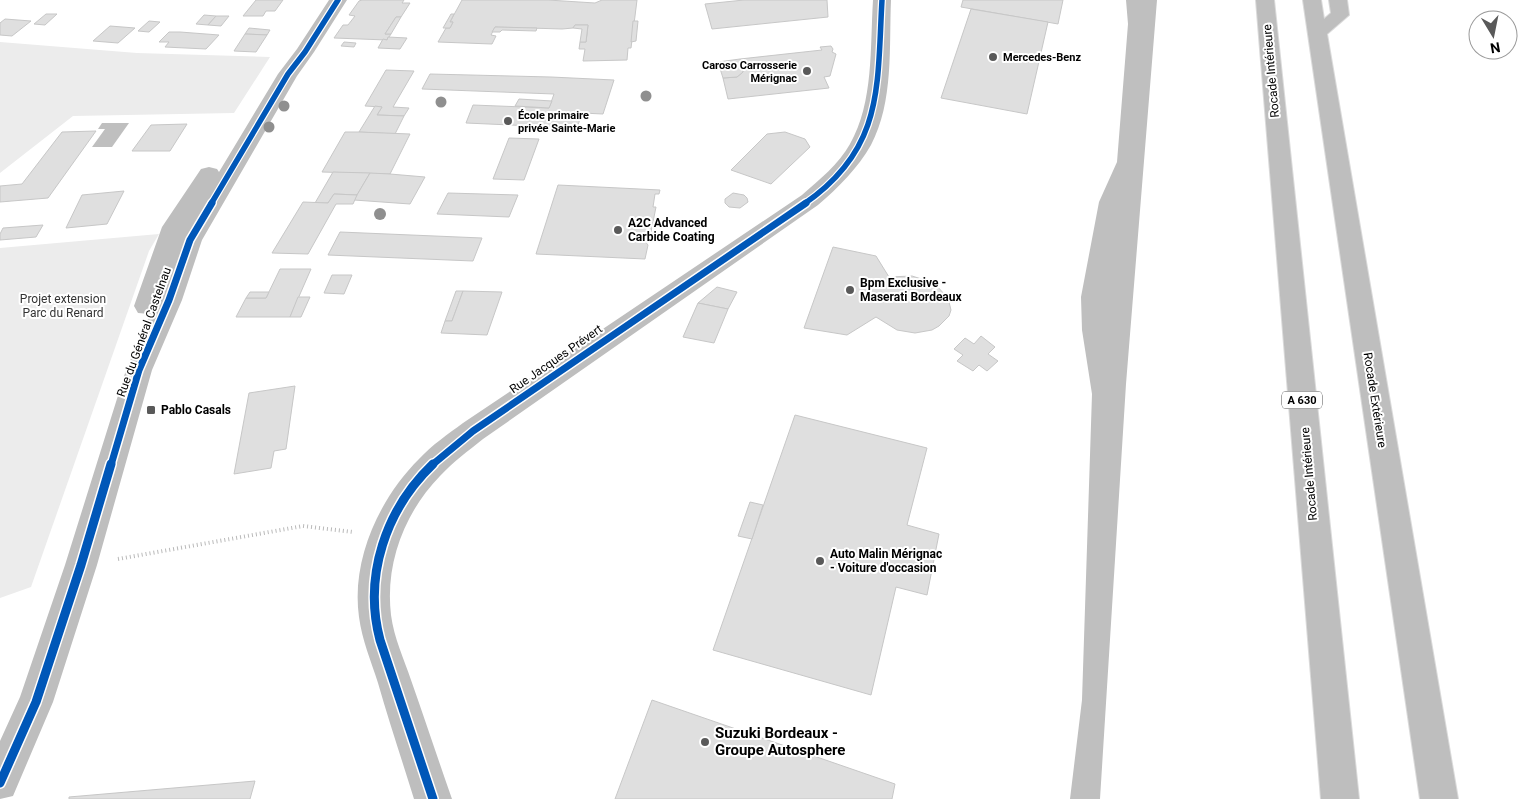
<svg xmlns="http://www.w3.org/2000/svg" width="1528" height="799" font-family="Roboto,sans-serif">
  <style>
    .green { fill: #ececec }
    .water { fill: #bfbfbf }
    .building { fill: #dfdfdf; stroke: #c7c7c7 }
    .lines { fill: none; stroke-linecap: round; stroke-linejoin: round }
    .highway-casing { stroke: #dbdbdb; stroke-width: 2 }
    .path { stroke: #b9b9b9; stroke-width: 4; stroke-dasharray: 1 3; stroke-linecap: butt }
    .minor { fill: #bebebe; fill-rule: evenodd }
    .highway { fill: #bebebe; fill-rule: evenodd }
    .cycleway-far2-casing { stroke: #fff; stroke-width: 8 }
    .cycleway-far1-casing { stroke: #fff; stroke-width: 10 }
    .cycleway-casing { stroke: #fff; stroke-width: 12 }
    .cycleway-far2 { stroke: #0057b8; stroke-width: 5.5 }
    .cycleway-far1 { stroke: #0057b8; stroke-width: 7 }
    .cycleway { stroke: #0057b8; stroke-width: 9 }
    .tree { fill: #8f8f8f }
    .poi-dot { fill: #595959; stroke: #fff; stroke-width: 2 }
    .labels { text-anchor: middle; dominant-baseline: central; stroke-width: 4; stroke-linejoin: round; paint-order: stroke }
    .far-poi-label { font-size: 11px; font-weight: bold; fill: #000; stroke: #fff; text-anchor: start }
    .shield { fill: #fff; stroke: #4c4c4c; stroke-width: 1 }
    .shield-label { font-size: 11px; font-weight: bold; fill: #000 }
    .street-label { font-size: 12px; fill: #000; stroke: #fff }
    .poi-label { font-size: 12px; font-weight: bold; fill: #000; stroke: #fff; text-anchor: start }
    .park-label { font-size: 12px; fill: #333; stroke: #fff }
    .near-poi-label { font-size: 15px; font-weight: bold; fill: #000; stroke: #fff; text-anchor: start }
  </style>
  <rect width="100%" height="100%" fill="#fff"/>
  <g class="green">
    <polygon points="0,42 137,53 270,57 234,113 73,116 0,173"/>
    <polygon points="159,234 149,251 31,587 0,598 0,248"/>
  </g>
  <g class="water">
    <polygon points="1126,0 1157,0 1126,384 1100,799 1070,799 1082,700 1092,394 1082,330 1081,297 1099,202 1117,162 1128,24"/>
    <polygon points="102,123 129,123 112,147 92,147 105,129 98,129"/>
  </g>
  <g class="building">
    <polygon points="256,0 283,0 275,11 266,11 263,16 243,16"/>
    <polygon points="362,0 404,0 402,3 410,3 401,17 396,17 385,34 391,34 387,40 334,38 343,25 348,25 355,16 349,15 359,1"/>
    <polygon points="462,0 548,0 595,3 602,0 637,0 631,48 628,48 627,60 583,61 585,49 579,49 580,42 586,42 588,25 575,25 573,28 562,29 495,27 491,35 496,36 492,44 438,42 446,28 450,28 453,22 450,22"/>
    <polygon points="744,0 827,0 828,17 712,29 705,4"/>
    <polygon points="963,0 1063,0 1058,24 961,7"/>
    <polygon points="971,9 1048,22 1027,114 941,98"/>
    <polygon points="46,14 57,14 45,25 34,24"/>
    <polygon points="451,14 454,14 450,22 453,22 450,28 443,28"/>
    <polygon points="204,15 216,16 208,25 196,24"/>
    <polygon points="216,16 229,16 221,26 208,25"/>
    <polygon points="396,17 401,17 391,34 385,34"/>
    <polygon points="5,19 31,21 12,36 0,35 0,23"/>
    <polygon points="149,21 160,22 149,32 138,31"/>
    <polygon points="633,21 638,21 636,41 631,42"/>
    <polygon points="575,25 588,25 586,42 580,42 582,29 573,28"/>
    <polygon points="110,26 135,28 118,43 93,41"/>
    <polygon points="495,27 537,28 536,31 502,30 500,32 492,32"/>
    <polygon points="249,28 270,30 267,35 245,34"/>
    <polygon points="169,32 180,32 219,35 206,49 165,47 169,42 159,42"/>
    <polygon points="245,34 267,35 256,52 234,51"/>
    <polygon points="388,37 407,38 400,49 378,48 383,39 387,40"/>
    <polygon points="344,42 356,43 354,47 341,46"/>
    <polygon points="831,46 833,49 832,52 836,54 830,76 824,77 829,88 728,99 723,78 737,77 743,72 740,59 822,50 820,47"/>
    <polygon points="740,59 743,72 737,77 723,78 718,62"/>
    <polygon points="386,70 414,71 393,107 409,108 404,116 377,115 382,107 365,106"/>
    <polygon points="430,74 551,77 614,80 603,114 582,113 577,128 466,123 473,105 549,108 554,94 422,89"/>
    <polygon points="519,99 552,101 549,108 515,106"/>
    <polygon points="375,106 382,107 377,115 404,116 395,134 359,132"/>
    <polygon points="187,124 170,151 132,151 151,125"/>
    <polygon points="96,131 48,198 0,202 0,186 22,184 62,132"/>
    <polygon points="345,132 359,132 410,134 390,174 322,172"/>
    <polygon points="785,132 805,139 810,147 771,184 731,170 767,134"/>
    <polygon points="509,138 539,139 524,180 493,179"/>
    <polygon points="333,172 370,173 357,195 334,194 328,203 315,203"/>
    <polygon points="370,173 390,174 425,177 410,204 354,200"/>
    <polygon points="558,185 660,190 659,194 655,194 653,207 656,207 651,232 645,235 644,240 648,245 645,259 536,254"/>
    <polygon points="124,191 107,224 66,228 82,195"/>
    <polygon points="448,193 518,195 509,217 437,214"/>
    <polygon points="733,193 744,195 747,198 748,202 740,208 729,207 725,203 725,199"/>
    <polygon points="334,194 357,195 353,204 336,204 308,254 272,253 303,202 328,203"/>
    <polygon points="43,225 36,237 0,240 0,234 3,228"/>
    <polygon points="340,232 482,238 473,261 328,255"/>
    <polygon points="833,247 876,256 889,277 912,276 934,283 948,298 951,310 949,316 939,326 932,330 915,333 897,330 876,317 847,335 804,328"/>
    <polygon points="280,269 311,269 290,317 236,317 246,298 266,298"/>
    <polygon points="332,275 352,275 344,294 324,293"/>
    <polygon points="717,287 737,292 728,309 698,303"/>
    <polygon points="456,291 463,291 452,321 445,321"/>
    <polygon points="463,291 502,292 487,335 441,333 445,321 452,321"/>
    <polygon points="250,292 269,292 266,298 246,298"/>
    <polygon points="298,297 310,297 301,317 290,317"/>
    <polygon points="698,303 728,309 714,343 683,337"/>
    <polygon points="981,336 995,347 988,354 998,361 987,371 979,365 973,371 957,361 963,355 954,349 965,338 974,344"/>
    <polygon points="295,386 286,449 274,451 271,468 234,474 249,393"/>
    <polygon points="795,415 927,448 907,525 939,534 927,595 896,587 871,695 713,650"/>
    <polygon points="750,502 763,505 752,539 738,536"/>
    <polygon points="652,700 895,784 892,799 615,799"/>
    <polygon points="255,781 250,799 69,799 69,797"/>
  </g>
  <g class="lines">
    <defs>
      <g id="highway">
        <polygon points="1256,0 1274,0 1359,799 1321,799"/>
        <polygon points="1303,0 1321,0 1324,19 1331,13 1329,0 1347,0 1349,15 1327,34 1458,799 1420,799"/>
      </g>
    </defs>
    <use href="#highway" class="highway-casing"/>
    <polyline class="path" points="118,559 303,526 353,532"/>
    <g class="minor">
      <polygon points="329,0 347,0 314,52 297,76 202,240 182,300 152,370 97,565 53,702 13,796 0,799 0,741 20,697 65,565 126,370 150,314 138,313 134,306 162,227 201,169 209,167 217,169 219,172 278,74 297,49"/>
      <path d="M 873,0 L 891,0 C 889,46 894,102 871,145 C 858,168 838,188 818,205 L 483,439 C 468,451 453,462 440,476 C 404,513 385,564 391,615 C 394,638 404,659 411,680 C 425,720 438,759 452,799 L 414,799 C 402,760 389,722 378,683 C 371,661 362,640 359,617 C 351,560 379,499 419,459 C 432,445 448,434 463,423 L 802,195 C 819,180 839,164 850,144 C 874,102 870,47 873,0 Z"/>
    </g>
    <use href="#highway" class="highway"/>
    <defs>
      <g id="cycleway-far2">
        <polyline points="211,204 288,74 305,52 338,0"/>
        <path d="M 804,204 C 884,149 877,87 882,0"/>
      </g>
      <g id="cycleway-far1">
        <polyline points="111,465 139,370 169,300 190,240 212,203"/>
        <polyline points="432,465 473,431 806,203"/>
      </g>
      <g id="cycleway">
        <path d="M 433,464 C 386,509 363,576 380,640 L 433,799"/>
        <polyline points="0,783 36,702 81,565 111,464"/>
      </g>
    </defs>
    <use href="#cycleway-far2" class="cycleway-far2-casing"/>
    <use href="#cycleway-far1" class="cycleway-far1-casing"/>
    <use href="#cycleway" class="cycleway-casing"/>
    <use href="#cycleway-far2" class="cycleway-far2"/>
    <use href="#cycleway-far1" class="cycleway-far1"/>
    <use href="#cycleway" class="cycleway"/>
  </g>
  <g class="tree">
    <circle cx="646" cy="96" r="5.5"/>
    <circle cx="441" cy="102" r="5.5"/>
    <circle cx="284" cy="106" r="5.5"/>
    <circle cx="269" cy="127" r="5.5"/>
    <circle cx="380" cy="214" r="6"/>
  </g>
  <g class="poi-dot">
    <circle cx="993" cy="57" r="5"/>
    <circle cx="807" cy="71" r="5"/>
    <circle cx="508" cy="121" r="5"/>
    <circle cx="618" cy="230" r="5"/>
    <circle cx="850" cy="290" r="5"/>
    <rect x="146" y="405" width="10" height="10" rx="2.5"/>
    <circle cx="820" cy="561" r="5"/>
    <circle cx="705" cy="742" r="5"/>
  </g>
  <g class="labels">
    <g class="far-poi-label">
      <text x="1003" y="57">Mercedes-Benz</text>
      <text x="797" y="65" text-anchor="end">Caroso Carrosserie<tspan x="797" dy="13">Mérignac</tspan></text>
      <text x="518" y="115">École primaire<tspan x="518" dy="13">privée Sainte-Marie</tspan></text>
    </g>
    <rect class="shield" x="1282" y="391.5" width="40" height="17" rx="4"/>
    <g class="shield-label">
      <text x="1302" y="400">A 630</text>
    </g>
    <g class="street-label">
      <text transform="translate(1271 71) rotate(-95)">Rocade Intérieure</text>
      <text transform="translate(144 332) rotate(-70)">Rue du Général Castelnau</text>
      <text transform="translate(556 359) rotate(-35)">Rue Jacques Prévert</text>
      <text transform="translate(1375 400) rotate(81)">Rocade Extérieure</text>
      <text transform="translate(1309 474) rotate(-95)">Rocade Intérieure</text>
    </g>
    <g class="poi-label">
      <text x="628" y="223">A2C Advanced<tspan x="628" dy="14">Carbide Coating</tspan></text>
      <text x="860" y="283">Bpm Exclusive -<tspan x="860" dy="14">Maserati Bordeaux</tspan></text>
      <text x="161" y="410">Pablo Casals</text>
      <text x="830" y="554">Auto Malin Mérignac<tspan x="830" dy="14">- Voiture d'occasion</tspan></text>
    </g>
    <g class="park-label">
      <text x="63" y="299">Projet extension<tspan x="63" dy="14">Parc du Renard</tspan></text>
    </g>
    <g class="near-poi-label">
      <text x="715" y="733">Suzuki Bordeaux -<tspan x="715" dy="17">Groupe Autosphere</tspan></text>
    </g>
  </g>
  <g transform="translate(1493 35) rotate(170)"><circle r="24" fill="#ffffff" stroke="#999999"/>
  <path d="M0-4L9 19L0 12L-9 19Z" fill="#595959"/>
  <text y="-8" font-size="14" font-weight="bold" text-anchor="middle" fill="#000000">N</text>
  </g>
</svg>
